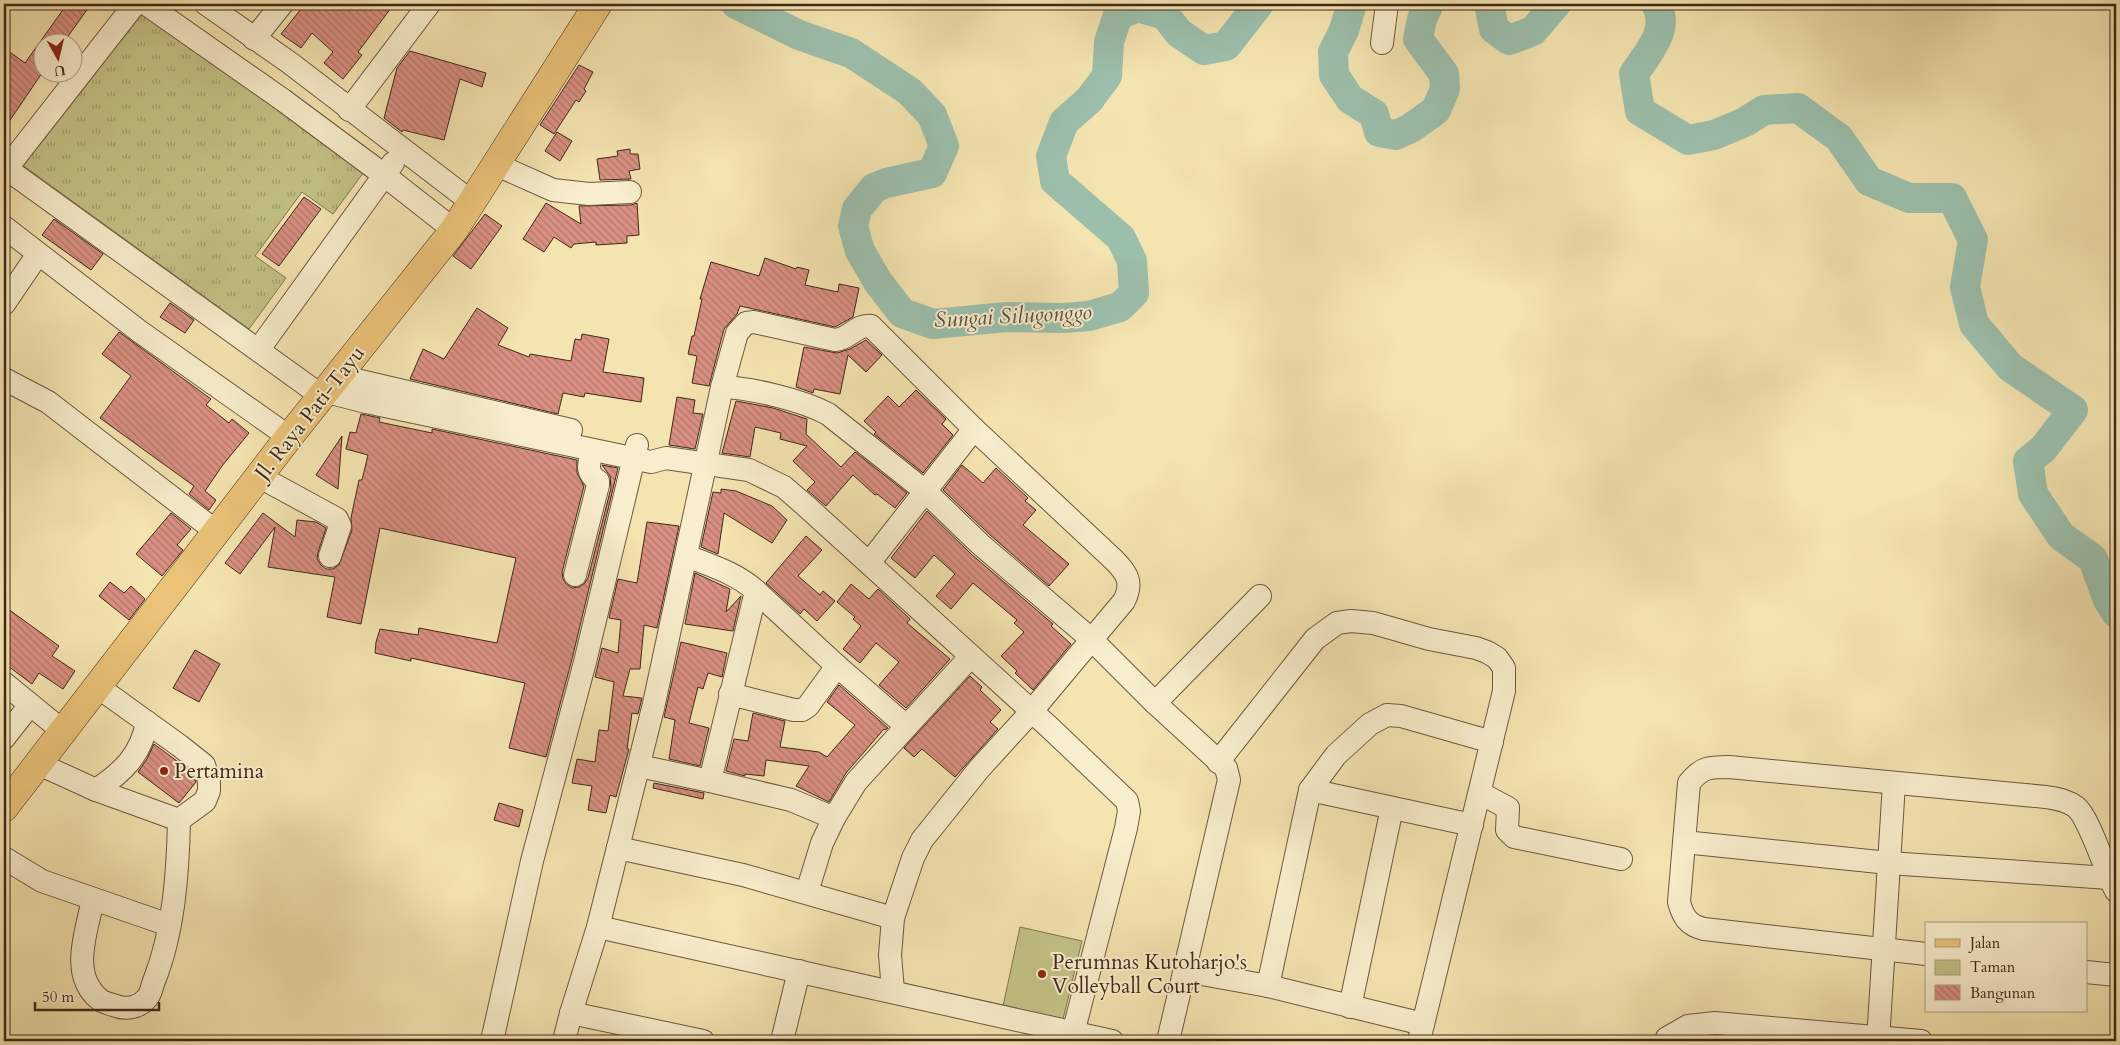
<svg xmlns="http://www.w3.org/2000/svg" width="2120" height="1045" font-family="Cardo,serif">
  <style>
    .grass { fill: url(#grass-tufts); stroke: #827550 }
    .green { fill: #c3c286; stroke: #827550 }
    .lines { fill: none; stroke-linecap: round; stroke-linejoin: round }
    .river { stroke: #9cbfac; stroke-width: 30 }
    .building { fill: url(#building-back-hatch); stroke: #40281b }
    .minor-casing { stroke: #6d5740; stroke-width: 24 }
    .major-casing { stroke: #40281b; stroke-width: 29 }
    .minor { stroke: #f8edcc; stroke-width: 22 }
    .major { stroke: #eac278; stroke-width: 28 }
    .poi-dot { fill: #8f2418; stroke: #f8edcc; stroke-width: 2 }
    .labels { text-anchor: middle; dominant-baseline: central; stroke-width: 4; stroke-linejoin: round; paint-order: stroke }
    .street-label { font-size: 21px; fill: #40281b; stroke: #f8edcc }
    .poi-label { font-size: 21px; fill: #40281b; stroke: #f8edcc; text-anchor: start }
    .water-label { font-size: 22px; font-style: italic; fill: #574e3f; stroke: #f8edcc }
  </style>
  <defs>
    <pattern id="grass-tufts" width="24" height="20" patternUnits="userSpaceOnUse" patternTransform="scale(1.25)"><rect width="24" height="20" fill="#c3c286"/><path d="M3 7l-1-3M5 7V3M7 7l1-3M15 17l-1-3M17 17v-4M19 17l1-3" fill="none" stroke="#a09e6d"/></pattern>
    <pattern id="building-back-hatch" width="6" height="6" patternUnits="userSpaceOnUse" patternTransform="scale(1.25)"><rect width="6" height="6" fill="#da9082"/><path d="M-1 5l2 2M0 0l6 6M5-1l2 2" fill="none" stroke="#b2766a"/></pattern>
  </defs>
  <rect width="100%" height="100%" fill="#f4e4b0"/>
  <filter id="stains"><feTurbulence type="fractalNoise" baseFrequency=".004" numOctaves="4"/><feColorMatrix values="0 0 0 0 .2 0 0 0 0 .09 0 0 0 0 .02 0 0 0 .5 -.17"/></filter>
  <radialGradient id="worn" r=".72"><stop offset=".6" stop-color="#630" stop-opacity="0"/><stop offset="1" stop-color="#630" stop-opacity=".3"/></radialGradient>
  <polygon class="grass" points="139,4 366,169 333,214 302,192 255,256 286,278 249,329 21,164"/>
  <polygon class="green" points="1020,927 1082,941 1063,1019 1003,1006"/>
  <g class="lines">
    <g class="river">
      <polyline points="736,4 799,35 851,53 909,91 932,115 944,146 932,173 886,183 874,188 857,209 853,226 860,251 878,282 902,313 933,324 1007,317 1064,318 1089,316 1120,307 1134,293 1132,261 1121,238 1055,181 1051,156 1064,122 1089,100 1107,76 1109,42 1118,15 1138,7 1165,15 1179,33 1204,50 1226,46 1259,4"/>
      <polyline points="1352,4 1344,30 1333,52 1334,75 1350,99 1374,114 1379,132 1396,135 1411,128 1436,110 1445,89 1444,74 1418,39 1422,19 1429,4"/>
      <polyline points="1489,4 1494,29 1509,40 1533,31 1556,4"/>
      <path d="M 1656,4 C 1671,29 1647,54 1634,74 L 1640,111 L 1688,140 L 1714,135 L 1745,122 L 1764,110 L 1798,108 L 1839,138 L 1869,181 L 1909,198 L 1952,198 L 1973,240 L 1965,287 L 1974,324 L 2010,367 L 2073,410 L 2043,449 L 2028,461 L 2033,494 L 2061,536 L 2093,559 L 2108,600 L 2116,613"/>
    </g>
  </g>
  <g class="building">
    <polygon points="67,4 91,4 64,42 42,42 42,73 4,129 4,48 25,63"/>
    <polygon points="305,4 394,4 358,52 362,55 343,79 324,63 333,52 312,33 301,48 281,34"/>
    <polygon points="410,51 486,73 482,87 460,79 444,140 403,130 402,132 384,118 397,68"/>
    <polygon points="579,65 593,72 584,89 586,91 579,102 576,100 554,134 540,125"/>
    <polygon points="557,132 572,141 560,161 545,151"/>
    <polygon points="630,149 630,154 638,154 640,169 629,171 631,179 600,180 597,159 618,156 617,151"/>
    <polygon points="304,197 321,209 279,266 262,254"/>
    <polygon points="546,203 581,224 579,206 631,205 637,203 639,235 627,236 627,243 596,245 596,242 574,244 571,248 554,237 544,252 523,239"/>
    <polygon points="485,214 502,226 471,269 453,256"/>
    <polygon points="54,219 103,254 91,270 42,235"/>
    <polygon points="765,258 796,269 797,267 809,270 805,285 838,292 839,284 859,288 853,317 835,327 740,306 737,314 724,329 709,386 692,383 697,356 688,354 692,336 694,336 702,299 700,299 711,262 759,276"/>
    <polygon points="170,303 194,320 185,333 160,317"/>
    <polygon points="477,308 508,328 498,345 529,357 530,354 571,361 575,339 581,340 582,334 609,339 603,372 644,378 641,402 585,393 584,397 563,393 558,414 410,379 423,349 444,359"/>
    <polygon points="119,332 211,399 206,405 229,423 232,419 249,433 222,466 205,491 216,500 209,510 189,494 194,486 100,418 131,376 102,354"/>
    <polygon points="866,340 882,355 866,372 848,355 840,394 814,389 813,393 796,387 804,347 837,353 850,349"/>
    <polygon points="916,390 946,419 942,424 953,435 923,473 874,434 876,432 864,421 888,396 899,407"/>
    <polygon points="677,397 695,400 693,413 703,414 695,449 669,445"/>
    <polygon points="736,401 773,408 807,419 806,434 841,467 855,452 907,493 895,508 877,494 875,495 853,475 826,506 807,490 815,482 793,461 807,446 780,439 781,433 755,427 750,457 722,453"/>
    <polygon points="361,414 380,418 379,422 432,433 432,429 577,460 577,473 584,486 562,572 563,579 566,584 572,588 579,587 584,584 588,578 611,488 610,476 602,465 618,468 572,659 546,757 509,748 525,683 411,658 411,661 375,653 376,642 380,629 418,635 419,628 497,643 516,558 380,528 361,624 327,617 335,577 268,567 275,527 240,574 225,563 263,513 295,537 297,520 316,522 326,528 318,552 317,559 321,565 326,569 333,569 339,565 352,530 351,518 359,480 362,480 368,455 346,449 350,432 356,433"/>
    <polygon points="342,436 338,489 316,475"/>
    <polygon points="962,465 983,483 996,468 1028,498 1025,501 1036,510 1023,525 1069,564 1049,586 989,534 943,490"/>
    <polygon points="721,489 736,491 772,506 787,520 772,543 724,513 718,554 701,547 713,492 721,493"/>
    <polygon points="927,511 971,554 1053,624 1051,626 1071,644 1033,690 1015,673 1017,671 1001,656 1024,632 1014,623 1017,620 973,583 951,609 936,596 955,574 934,555 915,578 891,558"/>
    <polygon points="171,513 191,529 177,545 183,550 162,576 136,554"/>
    <polygon points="647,522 679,526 657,628 644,625 640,669 630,669 623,696 642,698 638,714 632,713 627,749 629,749 616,797 610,795 606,813 588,810 592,786 572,783 577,759 595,762 599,730 608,731 614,682 595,677 602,648 618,653 621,620 609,618 618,579 637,583"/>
    <polygon points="806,536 822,550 798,576 820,595 823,591 835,601 817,621 804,609 800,614 766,583"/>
    <polygon points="695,573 730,589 726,612 741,596 733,631 685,624"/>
    <polygon points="110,582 124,593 131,586 145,599 129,620 99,596"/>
    <polygon points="851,584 869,599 878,589 910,619 907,623 950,659 906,708 879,685 899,662 876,643 860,663 843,649 861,626 853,619 855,617 837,602"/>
    <polygon points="4,606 59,646 52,656 75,671 63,689 39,673 32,684 4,663"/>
    <polygon points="681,642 727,653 722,677 708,673 703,689 698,687 689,723 709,728 700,766 669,759 675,720 664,717"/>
    <polygon points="195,650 220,664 199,702 173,688"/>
    <polygon points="970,676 982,687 980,690 1001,710 990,722 998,729 955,777 922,749 914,757 904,748"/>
    <polygon points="839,685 888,728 885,730 884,729 846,773 829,802 796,786 809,766 766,760 764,776 745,774 745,776 726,771 734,739 748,741 753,713 785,721 780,747 819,752 827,757 855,725 827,702"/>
    <polygon points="154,744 193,773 196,782 179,803 138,772 147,759"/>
    <polygon points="654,783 704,793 703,799 653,788"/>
    <polygon points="499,803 523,810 519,827 494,820"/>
  </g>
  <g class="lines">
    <defs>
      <g id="minor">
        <polyline points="146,4 283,100 384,175 454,230"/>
        <polyline points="206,4 290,63 473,203"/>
        <polyline points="254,39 282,4"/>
        <polyline points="1382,43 1387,4"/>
        <polyline points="349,110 429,4"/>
        <polyline points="497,165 553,190 589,194 630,192"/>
        <polyline points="4,167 323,397"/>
        <polyline points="6,169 135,4"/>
        <polyline points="4,227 139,331 289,437"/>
        <polyline points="4,304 38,254"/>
        <polyline points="259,349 393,163"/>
        <polyline points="339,376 571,430"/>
        <polyline points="4,379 48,402 218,533"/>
        <path d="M 722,387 C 751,388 802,400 828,414 L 925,491 L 980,544 L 1091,639 L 1155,703 L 1226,768 L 1229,780 L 1168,1041"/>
        <polyline points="327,392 366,402 651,462 666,458 749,470 784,487 806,506 1048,726 1127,801 1129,811 1126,828 1071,1041"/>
        <polyline points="260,477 337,519 340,526 330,556"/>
        <path d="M 687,556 C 712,566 736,573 756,591 L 710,781 L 791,800 L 834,818"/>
        <polyline points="869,563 974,429"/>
        <path d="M 575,575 L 598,485 L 598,481 C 585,472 589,464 592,451"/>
        <polyline points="756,591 837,666 905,725"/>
        <polyline points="4,683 64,732"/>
        <polyline points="730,694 794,710 802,710 808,706 837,666"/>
        <polyline points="1155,703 1260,596"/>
        <polyline points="4,738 30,705"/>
        <polyline points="1218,762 1315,639 1337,623 1351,621 1373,623 1429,639 1476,648 1487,652 1497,658 1504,668 1504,691 1419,1041"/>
        <polyline points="39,764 96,790 179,820 205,801 209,791 209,781 204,765 180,746 98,687"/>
        <polyline points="639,766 710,781"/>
        <path d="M 96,790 C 123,772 141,755 147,722"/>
        <polyline points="1310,790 1472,825"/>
        <polyline points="1480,793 1508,808 1507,830 1514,837 1621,859"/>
        <polyline points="1684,842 1889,863 2109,878"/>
        <polyline points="618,848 743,875 893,918"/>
        <polyline points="4,858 42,881 169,925"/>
        <polyline points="807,892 822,843 834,818 856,782 971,656"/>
        <path d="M 93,899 C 87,931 69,974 99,999 C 103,1003 111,1004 116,1006 C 127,1010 140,1007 147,998 C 151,994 152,986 154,981 C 174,931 178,872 179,820"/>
        <polyline points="598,927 1112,1041"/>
        <path d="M 1926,954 L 1704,929 C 1688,925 1683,917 1679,902 L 1689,783 C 1702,767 1709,767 1729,767 L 2046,797 C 2057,799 2067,800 2076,807 C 2089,817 2106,873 2116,891"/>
        <polyline points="1185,971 1268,986 1423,1024"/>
        <polyline points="2086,972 2116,975"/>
        <polyline points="1268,986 1310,790 1336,755 1370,724 1387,715 1401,716 1492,742"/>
        <polyline points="1350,1007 1392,808"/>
        <polyline points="571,1013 703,1041"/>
        <polyline points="492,1041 532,861 585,662 637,445"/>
        <path d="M 564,1041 L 571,1013 L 598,927 L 653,708 L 722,387 L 737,333 L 746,323 L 754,322 L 835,340 C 850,339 856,324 871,326 L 974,429 L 1114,560 C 1128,574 1133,583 1124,601 L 1031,712 L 979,769 L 922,840 L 913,858 L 893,918 L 890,955 L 893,991"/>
        <polyline points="782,1041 799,971"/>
        <polyline points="1667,1041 1667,1038 1688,1026 1715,1023 1921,1041"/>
        <polyline points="1878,1041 1894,783"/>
      </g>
      <polyline id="major" points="4,808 289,437 454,230 598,4"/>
    </defs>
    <use href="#minor" class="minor-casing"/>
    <use href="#major" class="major-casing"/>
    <use href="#minor" class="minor"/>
    <use href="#major" class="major"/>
  </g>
  <g class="poi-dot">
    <circle cx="164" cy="771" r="5"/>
    <circle cx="1042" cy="974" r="5"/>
  </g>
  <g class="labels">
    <g class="street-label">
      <text transform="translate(310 413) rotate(-52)">Jl. Raya Pati-Tayu</text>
    </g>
    <g class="poi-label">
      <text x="174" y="771">Pertamina</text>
      <text x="1052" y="962">Perumnas Kutoharjo's<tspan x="1052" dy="24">Volleyball Court</tspan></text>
    </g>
    <g class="water-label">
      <text transform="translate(1013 316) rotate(-3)">Sungai Silugonggo</text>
    </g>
  </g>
  <rect width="2120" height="1045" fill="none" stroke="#f4e4b0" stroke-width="20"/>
  <rect x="5" y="5" width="2110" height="1035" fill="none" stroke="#40281b" stroke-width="2.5"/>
  <rect x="10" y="10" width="2100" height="1025" fill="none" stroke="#40281b"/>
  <rect x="1925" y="922" width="162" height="90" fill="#f8edcc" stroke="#ae9e85"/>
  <rect x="1935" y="939" width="25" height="8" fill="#eac278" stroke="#ae9e85"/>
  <text x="1970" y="948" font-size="15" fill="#40281b">Jalan</text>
  <rect x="1935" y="960" width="25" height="15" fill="#c3c286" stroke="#ae9e85"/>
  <text x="1970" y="972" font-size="15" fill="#40281b">Taman</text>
  <rect x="1935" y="985" width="25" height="15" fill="url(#building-back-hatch)" stroke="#ae9e85"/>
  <text x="1970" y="998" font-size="15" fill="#40281b">Bangunan</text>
  <g transform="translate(58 58) rotate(172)"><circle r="24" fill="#f8edcc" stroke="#ae9e85"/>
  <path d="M0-4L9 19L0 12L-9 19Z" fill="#8f2418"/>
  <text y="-8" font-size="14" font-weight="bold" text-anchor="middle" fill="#40281b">U</text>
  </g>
  <path d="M35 1002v8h124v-8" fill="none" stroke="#40281b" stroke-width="2.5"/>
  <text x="42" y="1002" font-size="15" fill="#40281b" stroke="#f8edcc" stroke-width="4" paint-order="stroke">50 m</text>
  <rect width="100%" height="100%" filter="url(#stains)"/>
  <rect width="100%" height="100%" fill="url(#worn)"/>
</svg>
